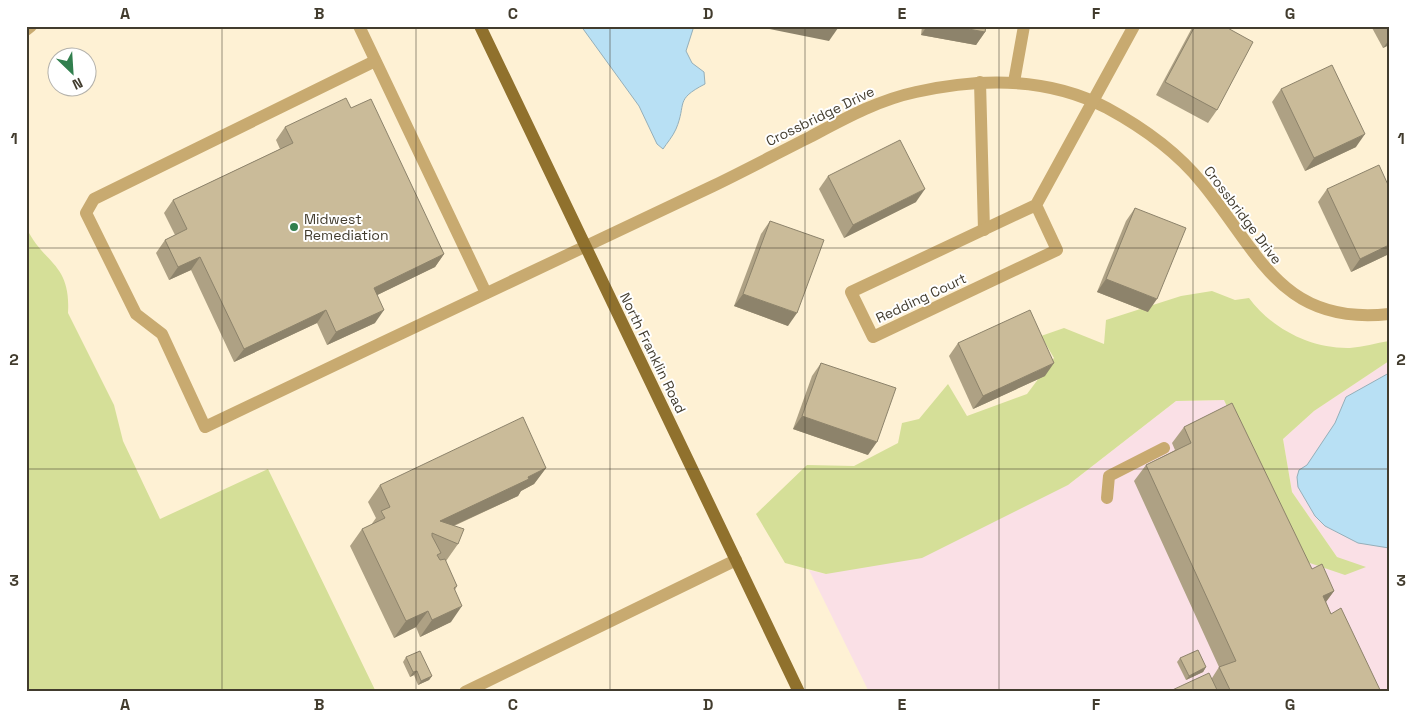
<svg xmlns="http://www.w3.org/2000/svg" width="1415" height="718" font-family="'Space Grotesk',sans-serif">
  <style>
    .industrial { fill: #fae0e6 }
    .green { fill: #d5df98 }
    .water { fill: #b8e0f4; stroke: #95afb9 }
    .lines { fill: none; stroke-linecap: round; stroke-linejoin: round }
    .minor { stroke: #c8aa70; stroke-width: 12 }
    .major { stroke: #90712d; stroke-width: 12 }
    .wall { fill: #aea184 }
    .shaded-wall { fill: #8d836b }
    .building { fill: #cabb99; stroke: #8d836b }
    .grid { fill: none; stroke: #423c2e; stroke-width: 1; stroke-opacity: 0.55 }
    .poi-dot { fill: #317f4e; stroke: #fff; stroke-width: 2 }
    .labels { text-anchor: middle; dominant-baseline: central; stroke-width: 4; stroke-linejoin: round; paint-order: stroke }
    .street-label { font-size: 14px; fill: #423c2e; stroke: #fff }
    .poi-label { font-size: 14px; fill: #423c2e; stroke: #fff; text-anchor: start }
    .neatline { fill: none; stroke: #423c2e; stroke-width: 2 }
    .grid-label { font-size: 16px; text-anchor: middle; font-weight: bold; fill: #423c2e }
  </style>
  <rect width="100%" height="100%" fill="#fef1d4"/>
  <polygon class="industrial" points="1389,361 1389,692 869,692 809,570 826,574 1068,485 1176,401 1224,400 1298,559 1337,557 1292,492 1283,439 1314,411"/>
  <g class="green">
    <path d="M 26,227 C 43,264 71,262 68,313 L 114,405 L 123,441 L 160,519 L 268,469 L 376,692 L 26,692 Z"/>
    <path d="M 1212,291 L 1235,300 L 1249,298 C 1272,329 1311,349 1350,348 C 1363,347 1376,343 1389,341 L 1389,361 L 1314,411 L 1283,439 L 1292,492 L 1337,557 L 1366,567 L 1345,575 L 1298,559 L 1224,400 L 1176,401 L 1068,485 L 922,558 L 826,574 L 785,563 L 756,514 L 807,465 L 854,466 L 898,443 L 902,423 L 919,419 L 948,384 L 967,416 L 1027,394 L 1054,358 L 1041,336 L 1064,328 L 1104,344 L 1106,320 L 1181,296 Z"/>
  </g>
  <g class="water">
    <path d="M 581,26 L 694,26 L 686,51 L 692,63 L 704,72 L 705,84 C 674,100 687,103 676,129 C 673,136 667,143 663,149 L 657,144 L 639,106 Z"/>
    <polygon points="1389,373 1389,548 1358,543 1325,526 1315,516 1298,487 1297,477 1299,470 1307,465 1335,423 1346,397"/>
  </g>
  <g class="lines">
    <g class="minor">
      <polyline points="359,26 486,293"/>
      <polyline points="26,30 31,26"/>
      <path d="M 375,61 L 94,199 L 86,213 L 136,314 L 162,334 L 205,427 C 374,346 544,266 713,186 C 746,170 778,153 810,137 C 844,119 878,100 916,92 C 979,78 1048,77 1107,108 C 1142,127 1177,152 1202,183 C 1259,252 1281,326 1389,314"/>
      <polyline points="980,82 984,230"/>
      <polyline points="1014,82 1024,26"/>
      <polyline points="1036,205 1057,250 873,337 851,292 1036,205 1134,26"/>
      <polyline points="1107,498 1109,476 1164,448"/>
      <polyline points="465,692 736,560"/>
    </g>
    <polyline class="major" points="480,26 799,692"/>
  </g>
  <g class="wall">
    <polygon points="922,26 986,26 985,32 976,45 921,35"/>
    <polygon points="1193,26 1195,26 1217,110 1208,123 1156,95"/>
    <polygon points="1371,26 1389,26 1389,45 1383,48"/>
    <polygon points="1281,89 1356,147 1305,171 1272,102"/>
    <polygon points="351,108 444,254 435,267 377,295 375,323 327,345 317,323 234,362 191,270 169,280 156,253 165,240 175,235 164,213 173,200 280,149 276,140 285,127"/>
    <polygon points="828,176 916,202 844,238 819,189"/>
    <polygon points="1389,187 1389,254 1351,272 1318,202 1327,189"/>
    <polygon points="1135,208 1148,312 1097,292 1126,221"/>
    <polygon points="770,221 788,326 734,306 761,234"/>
    <polygon points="958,343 1045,376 973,409 949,356"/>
    <polygon points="821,363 868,455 793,429 812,376"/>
    <polygon points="1184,427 1312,569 1334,591 1326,602 1331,614 1381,692 1168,692 1212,678 1219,667 1134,481 1146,465 1175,450 1172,443"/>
    <polygon points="546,468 534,484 521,491 518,496 454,526 458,544 446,561 445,561 457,586 455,590 451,622 420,637 416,627 394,638 350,546 362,529 371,525 376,518 368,502 380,485"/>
    <polygon points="406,657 432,676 429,680 418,685 414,675 410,677 403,662"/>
    <polygon points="1180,658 1206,667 1203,672 1186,680 1177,662"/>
  </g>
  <g class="shaded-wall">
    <polygon points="754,26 829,26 838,28 829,41"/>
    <polygon points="927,26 952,26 985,32 976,45 921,35"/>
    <polygon points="1389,40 1389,45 1383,48"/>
    <polygon points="1365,134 1356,147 1305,171 1314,158"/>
    <polygon points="925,189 916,202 844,238 853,225"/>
    <polygon points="1389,245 1389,254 1351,272 1360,259"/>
    <polygon points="444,254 435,267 365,301 374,288"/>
    <polygon points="200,257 191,270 169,280 178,267"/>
    <polygon points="1106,279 1157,299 1148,312 1097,292"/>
    <polygon points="743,294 797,313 788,326 734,306"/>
    <polygon points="326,310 317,323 234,362 244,349"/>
    <polygon points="384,310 375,323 327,345 336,332"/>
    <polygon points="1054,363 1045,376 973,409 983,396"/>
    <polygon points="802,416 877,442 868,455 793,429"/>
    <polygon points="546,468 534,484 521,491 518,496 435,534 432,533 440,521"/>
    <polygon points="1334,591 1322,607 1323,596"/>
    <polygon points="462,606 451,622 420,637 432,620"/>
    <polygon points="428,611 416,627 394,638 406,621"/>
    <polygon points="1206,667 1203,672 1186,680 1189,676"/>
    <polygon points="417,671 414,675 410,677 413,672"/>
    <polygon points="432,676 429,680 418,685 421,681"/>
  </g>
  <g class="building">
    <polygon points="829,26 838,26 838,28"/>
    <polygon points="952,26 986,26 985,32"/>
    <polygon points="1195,26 1224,26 1253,42 1217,110 1165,82"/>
    <polygon points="1332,65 1365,134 1314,158 1281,89"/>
    <polygon points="346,98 351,108 371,99 444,254 374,288 384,310 336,332 326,310 244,349 200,257 178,267 165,240 187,229 173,200 293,143 285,127"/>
    <polygon points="900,140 925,189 853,225 828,176"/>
    <polygon points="1379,165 1389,187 1389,245 1360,259 1327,189"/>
    <polygon points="1135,208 1186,228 1157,299 1106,279"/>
    <polygon points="770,221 824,240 797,313 743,294"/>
    <polygon points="1030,310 1054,363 983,396 958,343"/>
    <polygon points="821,363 896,388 877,442 802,416"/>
    <polygon points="1232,403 1312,569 1322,564 1334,591 1323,596 1331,614 1341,608 1381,692 1231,692 1219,667 1236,661 1146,465 1191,443 1184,427"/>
    <polygon points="523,417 546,468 528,477 529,479 440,521 464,529 458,544 432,533 432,536 441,553 437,555 440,560 445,559 457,586 454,588 462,606 432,620 428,611 406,621 362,529 385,518 381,511 390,507 380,485"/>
    <polygon points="1198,650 1206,667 1189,676 1180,658"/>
    <polygon points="420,651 432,676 421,681 417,671 413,672 406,657"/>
    <polygon points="1209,673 1218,692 1168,692"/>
  </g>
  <path class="grid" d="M 222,26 L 222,692M 416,26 L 416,692M 610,26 L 610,692M 805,26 L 805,692M 999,26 L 999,692M 1193,26 L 1193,692M 26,248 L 1389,248M 26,469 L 1389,469"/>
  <circle class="poi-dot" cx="294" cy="227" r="5"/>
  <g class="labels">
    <g class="street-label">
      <text transform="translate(820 116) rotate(-26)">Crossbridge Drive</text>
      <text transform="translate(1243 215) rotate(53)">Crossbridge Drive</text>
      <text transform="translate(921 298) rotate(-25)">Redding Court</text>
      <text transform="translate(653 353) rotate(64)">North Franklin Road</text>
    </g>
    <g class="poi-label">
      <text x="304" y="219">Midwest<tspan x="304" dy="16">Remediation</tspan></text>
    </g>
  </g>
  <rect width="1415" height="718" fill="none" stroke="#ffffff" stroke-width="55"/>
  <g transform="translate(72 72) rotate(155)"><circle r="24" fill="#ffffff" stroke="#b3b1ab"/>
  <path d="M0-4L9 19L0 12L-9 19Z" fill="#317f4e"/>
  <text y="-8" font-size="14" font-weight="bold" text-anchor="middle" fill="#423c2e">N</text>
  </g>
  <rect x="28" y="28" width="1360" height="662" class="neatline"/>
  <g class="grid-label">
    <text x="125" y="19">A</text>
    <text x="319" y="19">B</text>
    <text x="513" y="19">C</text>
    <text x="708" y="19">D</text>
    <text x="902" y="19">E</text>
    <text x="1096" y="19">F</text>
    <text x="1290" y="19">G</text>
    <text x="14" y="144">1</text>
    <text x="1401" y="144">1</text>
    <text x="14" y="365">2</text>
    <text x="1401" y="365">2</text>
    <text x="14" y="586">3</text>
    <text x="1401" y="586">3</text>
    <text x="125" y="710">A</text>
    <text x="319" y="710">B</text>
    <text x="513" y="710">C</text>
    <text x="708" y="710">D</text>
    <text x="902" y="710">E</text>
    <text x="1096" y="710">F</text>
    <text x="1290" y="710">G</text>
  </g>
</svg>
